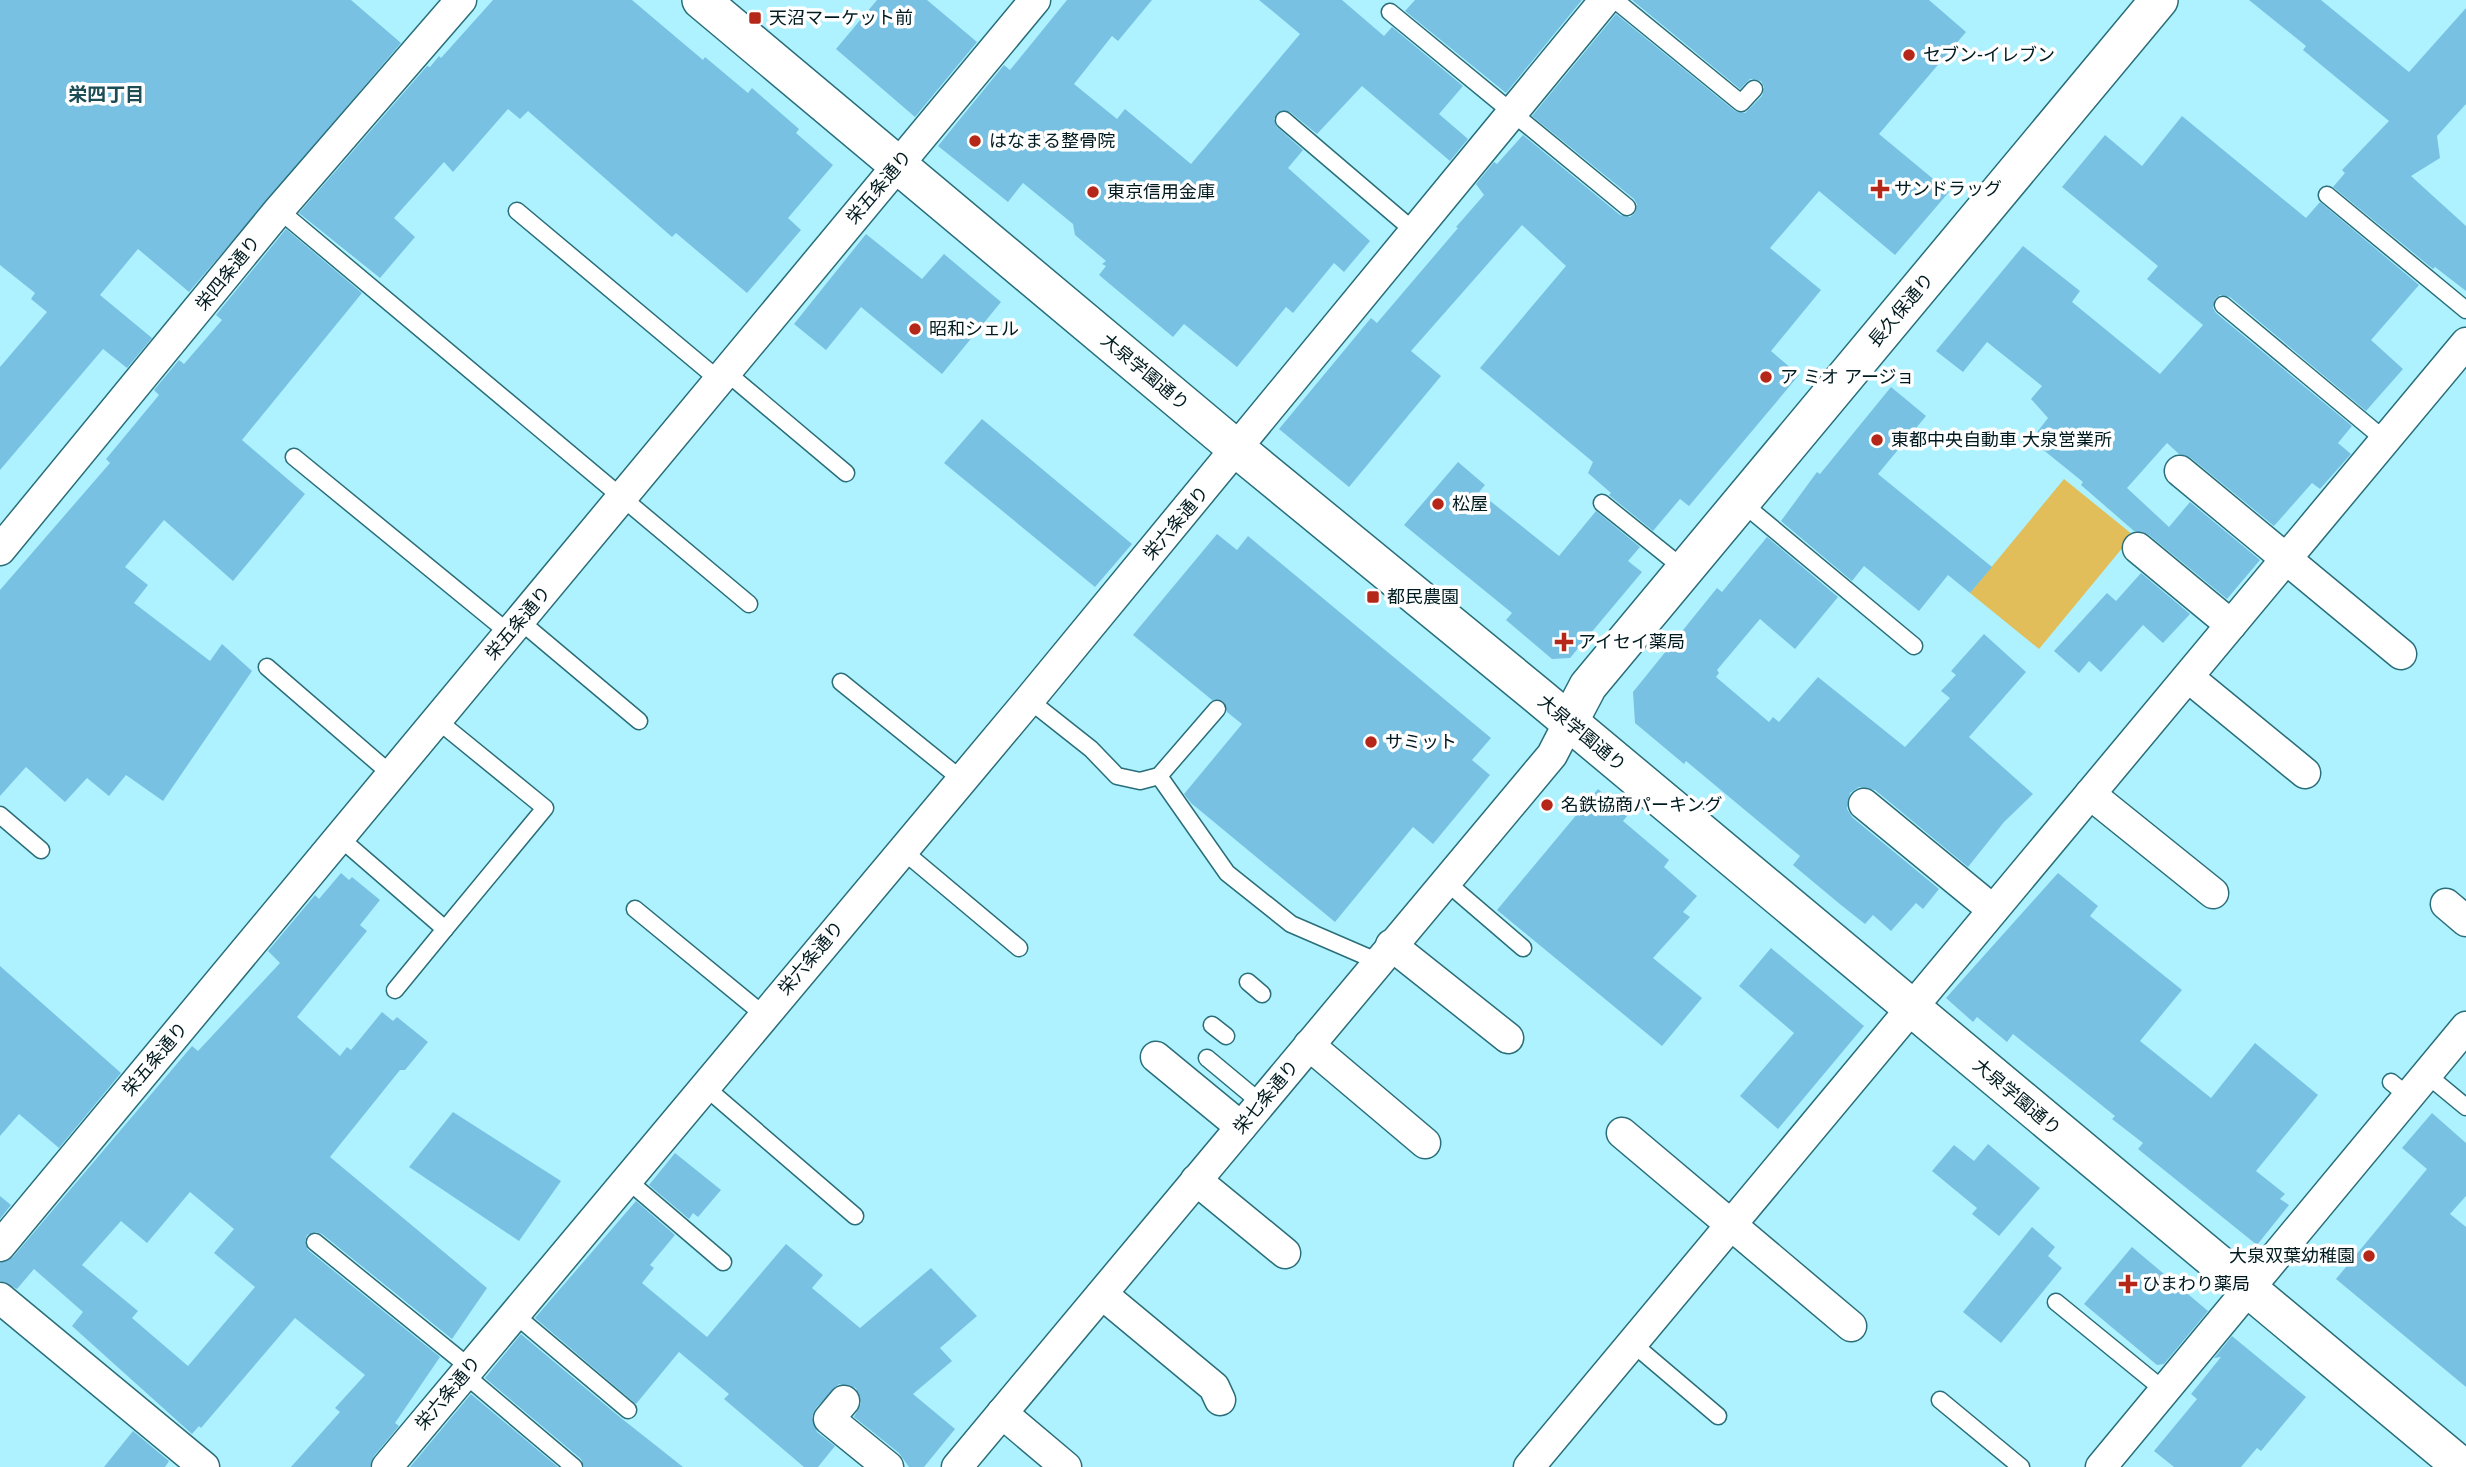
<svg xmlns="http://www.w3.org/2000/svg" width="2466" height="1467" font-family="Arial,'Noto Sans JP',sans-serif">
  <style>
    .green { fill: #e1be59 }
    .building { fill: #78c1e3; fill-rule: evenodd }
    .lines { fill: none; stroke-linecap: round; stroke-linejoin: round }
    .service-casing { stroke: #296e79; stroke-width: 19 }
    .minor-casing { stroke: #296e79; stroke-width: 33 }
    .tertiary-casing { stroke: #296e79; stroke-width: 40 }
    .service { stroke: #fff; stroke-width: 16 }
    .minor { stroke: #fff; stroke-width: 30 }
    .tertiary { stroke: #fff; stroke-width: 37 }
    .poi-dot { fill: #b52718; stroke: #fff; stroke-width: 2.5 }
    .labels { text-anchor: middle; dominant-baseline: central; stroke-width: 7; stroke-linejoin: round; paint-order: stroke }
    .poi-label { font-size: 18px; fill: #001b20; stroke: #fff; text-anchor: start }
    .street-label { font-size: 18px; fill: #001b20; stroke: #fff }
    .neighbourhood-label { font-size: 19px; font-weight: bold; fill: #1c4c54; stroke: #fff }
  </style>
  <rect width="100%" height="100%" fill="#aef2ff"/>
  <polygon class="green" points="2064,479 2133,535 2039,649 1970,593"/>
  <g class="building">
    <polygon points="0,0 351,0 401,43 189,292 138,249 100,295 152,338 127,368 103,349 0,470 0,367 47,312 31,299 35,293 0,265"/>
    <polygon points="493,0 632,0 703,60 705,57 748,93 752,88 799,129 796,133 833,165 788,218 801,230 747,293 676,233 672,237 528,111 520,119 508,109 453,172 444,162 394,218 415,237 380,278 299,213 427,66 430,67 439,56 441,58"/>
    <polygon points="877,0 927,0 977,42 915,117 836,49"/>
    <polygon points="1067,0 1152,0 1118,41 1112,36 1074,84 1117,119 1125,109 1191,164 1300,34 1259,0 1342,0 1384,36 1392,27 1463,86 1439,114 1468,139 1450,161 1362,86 1317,134 1290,112 1277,113 1274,119 1277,127 1303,150 1288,168 1370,241 1344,272 1334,263 1293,313 1286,307 1237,367 1184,324 1173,337 1099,275 1106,266 1102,264 1106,261 1075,235 1073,224 1023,183 1008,202 938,146 1004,65 1010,70"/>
    <polygon points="1415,0 1582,0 1506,93 1405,11"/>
    <polygon points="1632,0 1929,0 1966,32 1879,134 1949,192 1895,255 1819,191 1770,248 1821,290 1771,351 1799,375 1689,506 1680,499 1653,531 1609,495 1611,493 1588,473 1593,462 1480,368 1566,266 1522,225 1411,351 1441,376 1349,487 1279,429 1371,318 1377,323 1458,228 1456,227 1484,195 1476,184 1494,162 1497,164 1523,135 1620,215 1630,217 1635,213 1637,204 1634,199 1532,116 1616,14 1735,111 1745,113 1762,96 1764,87 1761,81 1750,79 1740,89"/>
    <polygon points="2249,0 2321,0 2409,72 2466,8 2466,104 2437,136 2440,158 2411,176 2466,226 2466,291 2435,267 2433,269 2333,187 2345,173 2342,170 2389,121 2303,50 2306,46"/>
    <polygon points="2182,116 2306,218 2320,202 2419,285 2371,340 2403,369 2366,411 2230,297 2220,295 2215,299 2213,308 2216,313 2352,426 2338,443 2351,454 2320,489 2312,483 2274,526 2191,458 2179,454 2167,443 2127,488 2169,527 2190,502 2260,560 2227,599 2149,535 2134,531 2081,485 2083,482 2031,440 2048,418 2031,399 2042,386 1987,342 1963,372 1936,351 2023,246 2080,291 2072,302 2160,374 2203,325 2147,279 2158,266 2062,187 2105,135 2142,166"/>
    <polygon points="286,229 362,293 242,440 305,494 233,581 164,520 125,567 148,585 134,603 210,661 222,644 252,671 163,801 126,775 109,796 87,778 65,802 26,767 0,796 0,590 110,463 106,459 159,395 154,390 179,360 184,364 222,320 216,315"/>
    <polygon points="866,234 922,279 944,254 1001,302 942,374 861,307 826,350 794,324"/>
    <polygon points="1891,387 1926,416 1878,474 1992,567 1970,593 1948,575 1919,611 1864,566 1852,581 1781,521 1817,472 1820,474"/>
    <polygon points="982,419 1132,544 1095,587 944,463"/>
    <polygon points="1458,462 1485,485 1479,492 1559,556 1596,511 1640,547 1628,561 1642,572 1570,658 1552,659 1506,620 1512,613 1404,525"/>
    <polygon points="1217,534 1237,550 1248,536 1491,738 1472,760 1490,775 1433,844 1413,827 1335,922 1191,803 1184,794 1242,724 1227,712 1223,701 1212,700 1133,635"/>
    <polygon points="1767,537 1838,597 1795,649 1760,619 1717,670 1719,673 1716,677 1769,722 1773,717 1779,722 1818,677 1905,747 1950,698 1941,691 1956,675 1951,671 1984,634 2026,672 1969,737 2033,794 2004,822 1968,867 1875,790 1859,787 1850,793 1847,809 1853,818 1939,889 1923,909 1916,903 1891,931 1873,915 1865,924 1841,905 1793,865 1800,856 1686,761 1684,764 1635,723 1633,692 1717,588 1722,592"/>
    <polygon points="2141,573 2190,614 2163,643 2143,625 2101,672 2089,661 2079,673 2054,651 2107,593 2116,601"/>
    <polygon points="1598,789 1628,815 1623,821 1669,860 1664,867 1697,896 1683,912 1690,917 1653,958 1702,998 1662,1046 1497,910"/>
    <path d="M 341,873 L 349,880 L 352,877 L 380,900 L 360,925 L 367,931 L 297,1017 L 340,1056 L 347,1047 L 351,1050 L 382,1012 L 393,1021 L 397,1017 L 428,1042 L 405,1070 L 400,1070 L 330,1157 L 487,1288 L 452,1339 L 322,1234 L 316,1232 L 307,1235 L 305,1241 L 308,1250 L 440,1357 L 395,1423 L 399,1426 L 374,1456 L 370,1467 L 291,1467 L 340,1412 L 335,1408 L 365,1375 L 295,1318 L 201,1428 L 199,1426 L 192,1434 L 72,1326 L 83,1312 L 34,1269 L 17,1289 L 0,1281 L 0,1263 L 13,1257 L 192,1046 L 198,1051 L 280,963 L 268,951 L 315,895 L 319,899 ZM 190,1192 L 234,1229 L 214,1253 L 255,1287 L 188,1366 L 132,1318 L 138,1311 L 82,1265 L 121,1221 L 147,1243 Z"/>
    <polygon points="2058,873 2098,906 2090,916 2182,990 2140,1041 2211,1098 2255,1043 2318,1095 2256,1171 2285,1194 2280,1199 2289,1205 2257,1245 2138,1149 2143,1143 2112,1119 2115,1116 2013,1034 2007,1042 1977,1017 1973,1022 1946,998"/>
    <polygon points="1771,948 1864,1026 1778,1129 1740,1096 1794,1033 1739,986"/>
    <polygon points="0,966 121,1073 59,1148 19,1114 0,1136"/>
    <polygon points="453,1112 561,1181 519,1241 409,1167"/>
    <polygon points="2432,1113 2466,1143 2466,1196 2450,1214 2466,1227 2466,1387 2336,1279 2427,1169 2402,1148"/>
    <polygon points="1988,1144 2040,1188 1999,1236 1972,1214 1977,1208 1932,1171 1954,1145 1974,1161"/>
    <polygon points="675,1153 721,1190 698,1217 693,1213 689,1219 649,1185"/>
    <polygon points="0,1196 11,1205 0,1219"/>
    <polygon points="636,1201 675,1235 650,1265 654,1268 642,1283 707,1337 786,1244 823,1275 812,1288 860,1328 931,1268 977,1316 940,1348 952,1361 913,1394 955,1429 924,1467 909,1467 899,1453 854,1417 861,1403 856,1388 839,1384 816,1408 812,1417 817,1432 835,1446 818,1467 804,1467 724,1399 729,1394 679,1352 636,1404 535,1318"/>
    <polygon points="2032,1227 2055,1247 2048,1256 2062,1268 2001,1343 1963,1312"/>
    <polygon points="2132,1247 2208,1311 2164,1364 2157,1365 2084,1304"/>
    <polygon points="521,1334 621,1418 683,1467 584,1467 581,1459 485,1378"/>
    <polygon points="2232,1336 2306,1397 2261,1451 2257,1448 2241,1467 2174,1467 2154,1451 2197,1399 2191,1394 2221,1357 2214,1358"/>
    <polygon points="471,1394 558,1467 410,1467"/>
    <polygon points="133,1431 169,1461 165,1467 104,1467"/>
  </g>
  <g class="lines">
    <defs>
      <g id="service">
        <polyline points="1615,0 1741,103 1754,89"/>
        <polyline points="1390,12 1627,207"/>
        <polyline points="1284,120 1414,231"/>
        <polyline points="2327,195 2466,310"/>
        <polyline points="279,210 749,604"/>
        <polyline points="517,211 719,380"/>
        <polyline points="2223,305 2385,440"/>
        <polyline points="726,372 846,473"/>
        <polyline points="294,457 509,633"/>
        <polyline points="1741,502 1914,646"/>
        <polyline points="1602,503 1684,569"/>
        <polyline points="520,621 639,721"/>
        <polyline points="267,667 392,775"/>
        <polyline points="841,682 961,779"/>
        <polyline points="1029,700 1091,749 1117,776 1140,781 1159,776 1217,709"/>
        <polyline points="1159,776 1227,873 1291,924 1379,962"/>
        <polyline points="0,815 41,850"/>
        <polyline points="340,838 445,929 545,808 437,720"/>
        <polyline points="902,850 1019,948"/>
        <polyline points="1445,881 1523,948"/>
        <polyline points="635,909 764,1015"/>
        <polyline points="1248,982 1262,994"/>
        <polyline points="395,990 445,929"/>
        <polyline points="1212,1025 1226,1036"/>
        <polyline points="1207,1058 1261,1103"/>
        <polyline points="2426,1074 2466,1107"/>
        <polyline points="2391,1082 2408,1096"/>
        <polyline points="704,1086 855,1216"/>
        <polyline points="626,1179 723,1262"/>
        <polyline points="315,1242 469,1367"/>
        <polyline points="2056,1302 2165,1391"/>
        <polyline points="514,1314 628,1410"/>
        <polyline points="1632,1343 1718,1416"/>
        <polyline points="464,1374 574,1467"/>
        <polyline points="1940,1400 2021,1467"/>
      </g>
      <g id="minor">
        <polyline points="2180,471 2401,654"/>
        <polyline points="2138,548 2231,625"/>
        <polyline points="0,550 279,210 461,0"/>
        <polyline points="2188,677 2305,773"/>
        <polyline points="2090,794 2213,893"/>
        <polyline points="1864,804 1993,910"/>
        <polyline points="2446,904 2466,921"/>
        <polyline points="1391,945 1508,1038"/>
        <polyline points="1309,1045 1425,1143"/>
        <polyline points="1156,1057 1241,1127"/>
        <polyline points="1622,1133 1851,1326"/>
        <polyline points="1196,1180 1285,1253"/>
        <polyline points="0,1246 1035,0"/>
        <polyline points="1102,1294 1214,1387 1220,1400"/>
        <polyline points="0,1298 204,1467"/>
        <polyline points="844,1401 829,1419 888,1467"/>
        <polyline points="1002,1413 1066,1467"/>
        <polyline points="387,1467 1029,700 1605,0"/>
        <polyline points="957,1467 1552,755 1569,722"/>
        <polyline points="1529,1467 2466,343"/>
        <polyline points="2101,1467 2466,1027"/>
      </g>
      <g id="tertiary">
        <polyline points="701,0 1237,449 1537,695 2462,1467"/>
        <polyline points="1569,722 1588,686 2159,0"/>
      </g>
    </defs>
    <use href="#service" class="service-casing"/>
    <use href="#minor" class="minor-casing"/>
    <use href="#tertiary" class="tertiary-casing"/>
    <use href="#service" class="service"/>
    <use href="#minor" class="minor"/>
    <use href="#tertiary" class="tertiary"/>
  </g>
  <g class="poi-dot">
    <rect x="748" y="11" width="14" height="14" rx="3.5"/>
    <circle cx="1909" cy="55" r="7"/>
    <circle cx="975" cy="141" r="7"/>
    <path d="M1876.5 178.5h7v7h7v7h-7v7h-7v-7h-7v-7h7z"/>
    <circle cx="1093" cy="192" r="7"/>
    <circle cx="915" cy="329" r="7"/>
    <circle cx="1766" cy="377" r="7"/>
    <circle cx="1877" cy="440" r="7"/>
    <circle cx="1438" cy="504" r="7"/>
    <rect x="1366" y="590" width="14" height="14" rx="3.5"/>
    <path d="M1560.5 631.5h7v7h7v7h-7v7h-7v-7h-7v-7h7z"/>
    <circle cx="1371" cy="742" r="7"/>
    <circle cx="1547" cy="805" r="7"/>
    <circle cx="2369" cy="1256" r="7"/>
    <path d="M2124.5 1273.5h7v7h7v7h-7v7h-7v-7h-7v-7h7z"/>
  </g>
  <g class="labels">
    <g class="poi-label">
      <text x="769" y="18">天沼マーケット前</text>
      <text x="1923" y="55">セブン-イレブン</text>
      <text x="989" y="141">はなまる整骨院</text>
      <text x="1894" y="189">サンドラッグ</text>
      <text x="1107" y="192">東京信用金庫</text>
      <text x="929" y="329">昭和シェル</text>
      <text x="1780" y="377">ア ミオ アージョ</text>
      <text x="1891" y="440">東都中央自動車 大泉営業所</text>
      <text x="1452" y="504">松屋</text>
      <text x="1387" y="597">都民農園</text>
      <text x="1578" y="642">アイセイ薬局</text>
      <text x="1385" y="742">サミット</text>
      <text x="1561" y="805">名鉄協商パーキング</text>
      <text x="2355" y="1256" text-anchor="end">大泉双葉幼稚園</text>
      <text x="2142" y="1284">ひまわり薬局</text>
    </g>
    <g class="street-label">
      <text transform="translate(879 187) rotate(-50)">栄五条通り</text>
      <text transform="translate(228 273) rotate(-51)">栄四条通り</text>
      <text transform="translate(1901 310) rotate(-50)">長久保通り</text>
      <text transform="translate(1145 372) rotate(40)">大泉学園通り</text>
      <text transform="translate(1176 523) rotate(-50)">栄六条通り</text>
      <text transform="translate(518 623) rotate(-50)">栄五条通り</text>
      <text transform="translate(1582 733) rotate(40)">大泉学園通り</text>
      <text transform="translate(811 958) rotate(-50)">栄六条通り</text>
      <text transform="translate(155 1059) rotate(-50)">栄五条通り</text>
      <text transform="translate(1266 1097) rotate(-50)">栄七条通り</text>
      <text transform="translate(2017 1097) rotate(40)">大泉学園通り</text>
      <text transform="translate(448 1393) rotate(-50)">栄六条通り</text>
    </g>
    <g class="neighbourhood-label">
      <text x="106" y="94">栄四丁目</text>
    </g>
  </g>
</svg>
